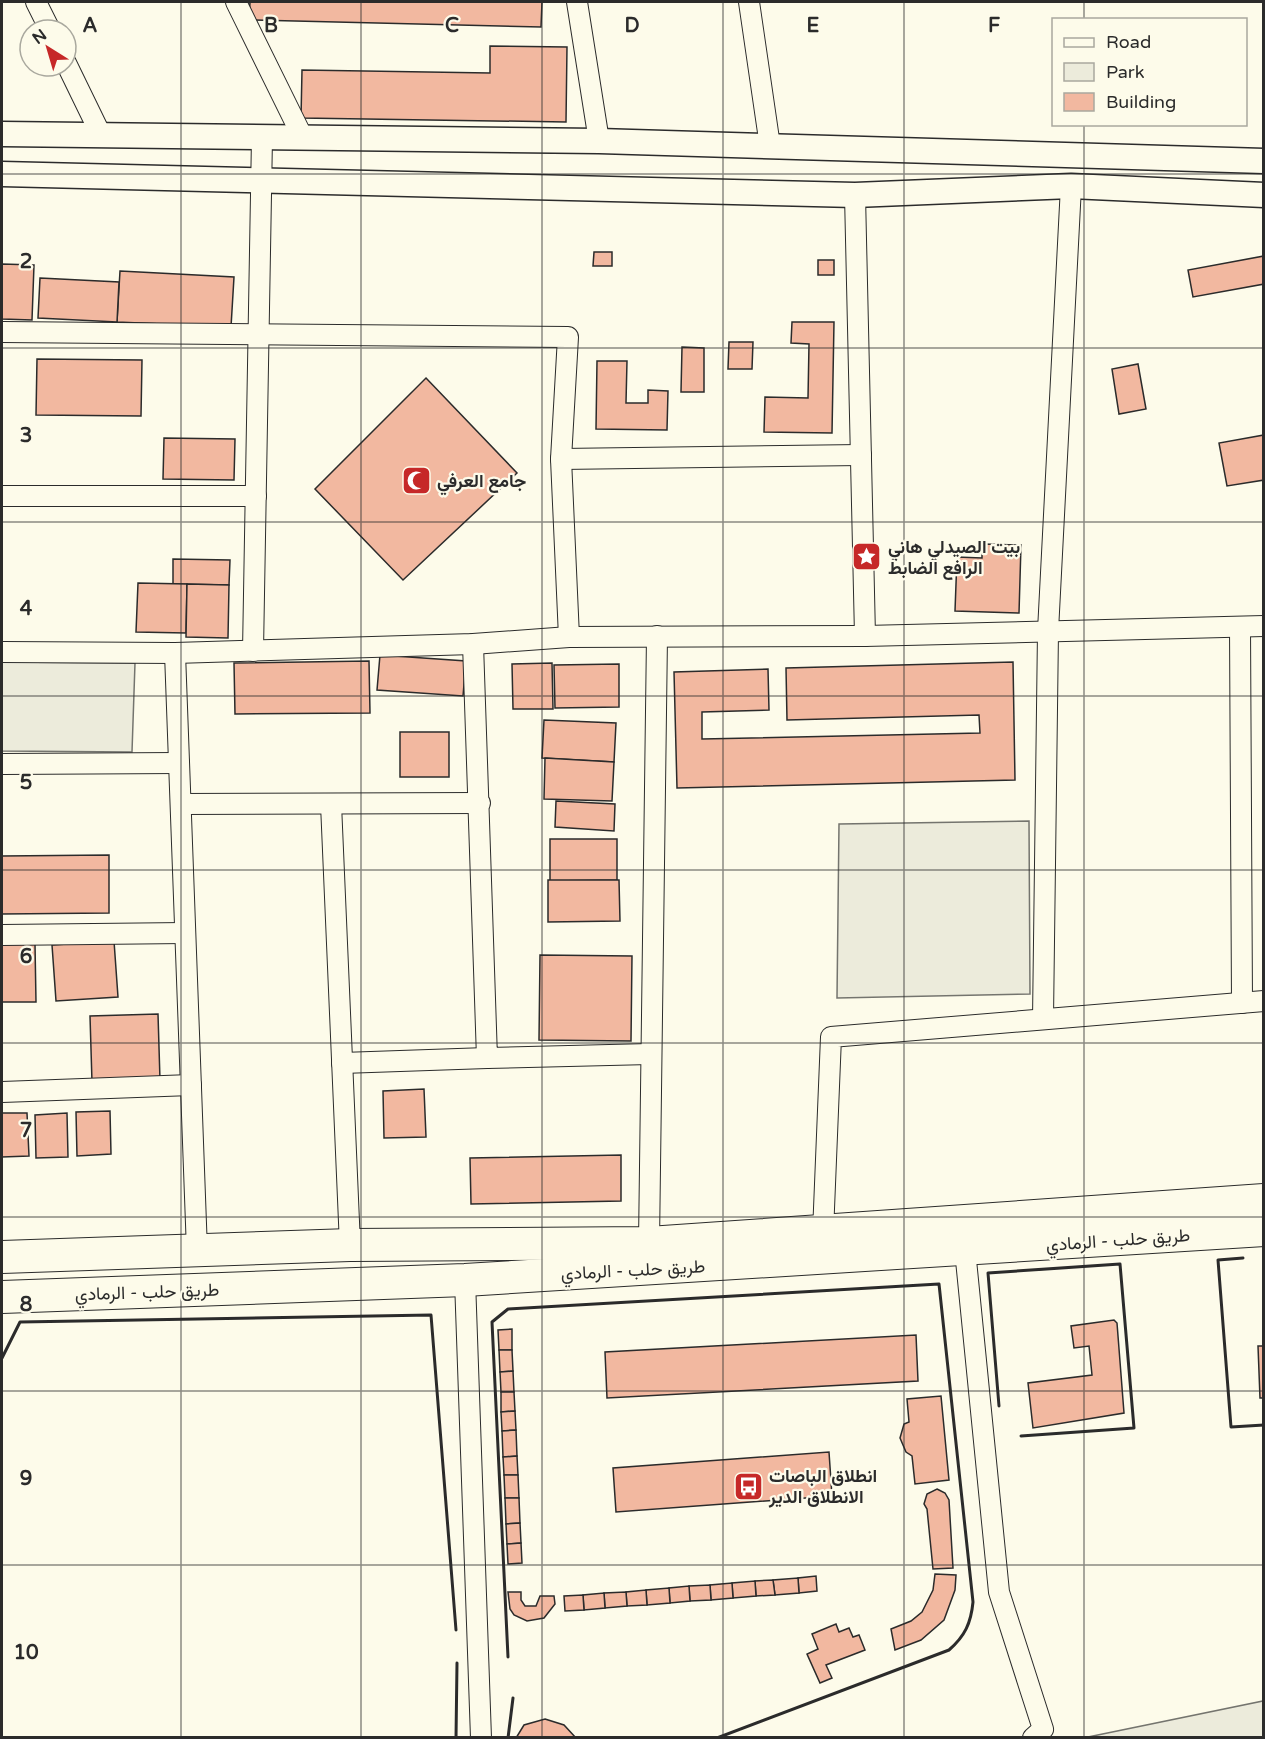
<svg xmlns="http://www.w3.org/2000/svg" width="1265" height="1739" font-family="'Varela Round',Vazirmatn,sans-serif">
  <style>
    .green { fill: #ecebdb; stroke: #74746e; stroke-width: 1.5 }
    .building { fill: #f2b8a0; stroke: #2b2b2b; stroke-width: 1.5 }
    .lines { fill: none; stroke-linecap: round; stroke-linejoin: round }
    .minor-casing { stroke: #2b2b2b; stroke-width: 22 }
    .tertiary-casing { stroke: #2b2b2b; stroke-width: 27 }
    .trunk-casing { stroke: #2b2b2b; stroke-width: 34 }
    .minor { stroke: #fdfbea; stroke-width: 20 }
    .tertiary { stroke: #fdfbea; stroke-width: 24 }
    .trunk { stroke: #fdfbea; stroke-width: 32 }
    .wall { stroke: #2b2b2b; stroke-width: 3 }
    .grid { fill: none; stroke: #2b2b2b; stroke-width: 1.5; stroke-opacity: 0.55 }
    .labels { text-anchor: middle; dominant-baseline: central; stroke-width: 4.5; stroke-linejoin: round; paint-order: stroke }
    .poi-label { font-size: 18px; font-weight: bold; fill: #2b2b2b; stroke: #fdfbea; text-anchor: start }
    .street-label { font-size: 18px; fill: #2b2b2b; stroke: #fdfbea }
    .grid-label { font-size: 20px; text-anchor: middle; font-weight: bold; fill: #2b2b2b; stroke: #fdfbea; stroke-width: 4.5; stroke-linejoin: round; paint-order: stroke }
  </style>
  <rect width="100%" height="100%" fill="#fdfbea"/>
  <g class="green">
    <polygon points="2,662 135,663 132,752 2,751"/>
    <polygon points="1029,821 1030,994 837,998 839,824"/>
    <polygon points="1263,1701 1263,1737 1088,1737"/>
  </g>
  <g class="building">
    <polygon points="250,2 542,2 541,27 249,20"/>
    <polygon points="490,46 567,47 566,122 301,118 302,70 490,73"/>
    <polygon points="594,252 612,252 612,266 593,266"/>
    <polygon points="1264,256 1264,284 1193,297 1188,270"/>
    <rect x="818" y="260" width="16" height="15"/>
    <polygon points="2,264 34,265 32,320 2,319"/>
    <polygon points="120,271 234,277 231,327 117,322"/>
    <polygon points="40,278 119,282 117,322 38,318"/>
    <polygon points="792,322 834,322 832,433 764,432 765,397 808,398 809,344 791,343"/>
    <polygon points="729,342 753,342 752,369 728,369"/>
    <polygon points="682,347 704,348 704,392 681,392"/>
    <polygon points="37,359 142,360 141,416 36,415"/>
    <polygon points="597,361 627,361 626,403 648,403 648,390 668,391 667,430 596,429"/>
    <polygon points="1138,364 1146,409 1119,414 1112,369"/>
    <polygon points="426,378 517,473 403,580 315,489"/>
    <polygon points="1264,435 1264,480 1227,486 1219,443"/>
    <polygon points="164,438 235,439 234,480 163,479"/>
    <polygon points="982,544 1021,545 1019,613 955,611 957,557 982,558"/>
    <polygon points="173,559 230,560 229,585 173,584"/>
    <polygon points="138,583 187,584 186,633 136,632"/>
    <polygon points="187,584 229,585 228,638 186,637"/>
    <polygon points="380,655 466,661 463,696 377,690"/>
    <polygon points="369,661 370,713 235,714 234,663"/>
    <polygon points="1013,662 1015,780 677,788 674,672 768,669 769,710 702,712 702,739 980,733 979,715 787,720 786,668"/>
    <polygon points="552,663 553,709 513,709 512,664"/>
    <polygon points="619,664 619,707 555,708 554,665"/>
    <polygon points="544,720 616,723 614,762 542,758"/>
    <rect x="400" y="732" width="49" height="45"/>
    <polygon points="545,758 614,762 612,801 544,799"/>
    <polygon points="556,801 615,804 614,831 555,827"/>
    <polygon points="550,839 617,839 617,880 550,881"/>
    <polygon points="109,855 109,913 2,914 2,856"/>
    <polygon points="548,880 619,880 620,921 548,922"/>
    <polygon points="114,941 118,997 56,1001 52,945"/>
    <polygon points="2,944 35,944 36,1002 2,1002"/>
    <polygon points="540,955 632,956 631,1041 539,1040"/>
    <polygon points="158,1014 160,1080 92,1082 90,1016"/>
    <polygon points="424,1089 426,1137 384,1138 383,1091"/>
    <polygon points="110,1111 111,1154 77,1156 76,1112"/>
    <polygon points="2,1113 27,1113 29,1156 2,1157"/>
    <polygon points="67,1113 68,1157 36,1158 35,1115"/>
    <polygon points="621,1155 621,1201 471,1204 470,1158"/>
    <polygon points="1114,1320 1117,1323 1124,1413 1033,1428 1028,1383 1092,1375 1089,1346 1074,1348 1071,1326"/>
    <polygon points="512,1329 512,1350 499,1350 498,1330"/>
    <polygon points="916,1335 918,1381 607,1398 605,1352"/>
    <polygon points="1258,1346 1264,1346 1264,1398 1260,1398"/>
    <polygon points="499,1350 512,1350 513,1371 500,1372"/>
    <polygon points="513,1371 514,1392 501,1392 500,1372"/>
    <polygon points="501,1392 514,1392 515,1411 501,1412"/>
    <polygon points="941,1396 949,1480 915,1484 912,1456 906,1452 900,1438 904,1424 909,1422 907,1399"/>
    <polygon points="515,1411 516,1430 502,1431 501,1412"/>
    <polygon points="516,1430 517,1456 503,1457 502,1431"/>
    <polygon points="829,1452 832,1496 616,1512 613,1468"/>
    <polygon points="517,1456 518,1475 504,1475 503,1457"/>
    <polygon points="504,1475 518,1475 519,1498 505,1498"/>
    <polygon points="937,1489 945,1493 949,1500 953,1568 933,1569 927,1509 924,1504 927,1494"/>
    <polygon points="505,1498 519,1498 520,1523 506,1524"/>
    <polygon points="520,1523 521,1543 507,1544 506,1524"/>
    <polygon points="521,1543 522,1563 508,1564 507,1544"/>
    <polygon points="935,1574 956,1575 955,1590 944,1620 921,1640 895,1650 891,1629 911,1621 922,1612 933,1590"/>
    <polygon points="816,1576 817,1591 799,1593 798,1578"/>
    <polygon points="798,1578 799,1593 775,1595 773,1580"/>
    <polygon points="773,1580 775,1595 756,1596 755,1581"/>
    <polygon points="755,1581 756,1596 733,1598 732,1583"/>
    <polygon points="732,1583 733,1598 711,1600 710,1585"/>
    <polygon points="710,1585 711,1600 690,1601 689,1586"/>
    <polygon points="689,1586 690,1601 670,1603 669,1588"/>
    <polygon points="669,1588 670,1603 647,1605 646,1590"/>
    <polygon points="646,1590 647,1605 627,1606 626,1592"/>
    <polygon points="508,1592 521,1592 521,1600 525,1606 536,1606 540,1596 554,1596 555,1604 544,1618 527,1621 514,1615 510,1609"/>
    <polygon points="626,1592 627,1606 605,1608 604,1593"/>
    <polygon points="604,1593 605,1608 584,1610 583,1595"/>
    <polygon points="583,1595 584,1610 565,1611 564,1596"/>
    <polygon points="836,1624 839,1632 849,1628 853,1637 859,1635 865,1650 826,1665 832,1678 820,1683 807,1654 818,1649 812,1634"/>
    <polygon points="545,1719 564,1725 576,1738 516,1738 524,1725"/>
  </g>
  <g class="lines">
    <defs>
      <g id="minor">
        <polyline points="36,2 50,30"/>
        <polyline points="236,2 303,138"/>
        <polyline points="577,2 599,141"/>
        <polyline points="749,2 770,146"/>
        <polyline points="66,63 101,135"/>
        <polyline points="855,195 865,636"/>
        <polyline points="2,332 568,337 561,459 569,637"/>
        <polyline points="561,459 861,455"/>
        <polyline points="2,496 256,496"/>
        <polyline points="1240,627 1242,1003"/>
        <polyline points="473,644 487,1058 650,1054"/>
        <polyline points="253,651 262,137"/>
        <polyline points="2,652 175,653 473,644 569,637 865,636 1264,626"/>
        <polyline points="175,653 197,1251"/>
        <polyline points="2,764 179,763"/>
        <polyline points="181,804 480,803"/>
        <polyline points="331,804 350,1245"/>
        <polyline points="2,935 185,933"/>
        <polyline points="1043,1019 1048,631 1071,186"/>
        <polyline points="342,1063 487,1058"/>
        <polyline points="2,1092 191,1085"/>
        <polyline points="823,1233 831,1037 1264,1001"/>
        <polyline points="649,1243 657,636"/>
        <polyline points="965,1250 999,1592 1043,1729 1033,1738"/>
        <polyline points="465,1280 481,1738"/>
      </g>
      <g id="tertiary">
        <polyline points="2,134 599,141 1264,161"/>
        <polyline points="2,174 855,195 1071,186 1264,195"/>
      </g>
      <g id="trunk">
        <polyline points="2,1257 350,1245 649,1243 1264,1200"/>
        <polyline points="2,1297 465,1280 1264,1230"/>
      </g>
    </defs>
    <use href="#minor" class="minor-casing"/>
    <use href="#tertiary" class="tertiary-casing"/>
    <use href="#trunk" class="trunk-casing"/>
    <use href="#minor" class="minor"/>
    <use href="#tertiary" class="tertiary"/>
    <use href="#trunk" class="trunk"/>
    <g class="wall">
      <polyline points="1243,1258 1218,1260 1231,1427 1264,1425"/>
      <polyline points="2,1358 20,1322 431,1315 456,1630"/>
      <polyline points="999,1406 988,1273 1120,1264 1134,1428 1021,1436"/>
      <path d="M 508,1657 L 492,1322 L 508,1309 L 939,1284 L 973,1602 C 971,1623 965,1636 949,1650 L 717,1738"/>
      <polyline points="456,1738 457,1663"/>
      <polyline points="508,1738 513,1698"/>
    </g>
  </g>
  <path class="grid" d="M 181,2 L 181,1738M 361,2 L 361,1738M 542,2 L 542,1738M 723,2 L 723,1738M 904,2 L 904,1738M 1084,2 L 1084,20M 1084,124 L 1084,1738M 2,174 L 1264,174M 2,348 L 1264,348M 2,522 L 1264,522M 2,696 L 1264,696M 2,870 L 1264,870M 2,1043 L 1264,1043M 2,1217 L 1264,1217M 2,1391 L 1264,1391M 2,1565 L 1264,1565"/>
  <defs>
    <symbol id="mosque-square" viewBox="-11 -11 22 22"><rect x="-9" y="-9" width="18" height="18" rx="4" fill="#c62828" stroke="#fdfbea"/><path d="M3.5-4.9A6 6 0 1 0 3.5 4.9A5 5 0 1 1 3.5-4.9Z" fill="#fff"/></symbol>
    <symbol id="sight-square" viewBox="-11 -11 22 22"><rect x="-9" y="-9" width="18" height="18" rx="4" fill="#c62828" stroke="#fdfbea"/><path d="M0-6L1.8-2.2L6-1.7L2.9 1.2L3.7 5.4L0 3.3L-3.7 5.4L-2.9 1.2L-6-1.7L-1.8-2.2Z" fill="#fff"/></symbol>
    <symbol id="bus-square" viewBox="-11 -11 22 22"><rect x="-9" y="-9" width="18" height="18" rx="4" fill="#c62828" stroke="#fdfbea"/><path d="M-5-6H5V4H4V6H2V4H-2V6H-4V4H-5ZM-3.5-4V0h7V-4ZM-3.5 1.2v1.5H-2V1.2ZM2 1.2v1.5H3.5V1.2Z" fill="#fff"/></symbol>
  </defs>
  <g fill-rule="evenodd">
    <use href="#mosque-square" x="400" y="464" width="33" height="33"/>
    <use href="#sight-square" x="850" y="540" width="33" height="33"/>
    <use href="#bus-square" x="732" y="1470" width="33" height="33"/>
  </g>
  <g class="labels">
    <g class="poi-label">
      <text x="437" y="481">جامع العرفي</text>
      <text x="888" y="547">بيت الصيدلي هاني<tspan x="888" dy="21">الرافع الضابط</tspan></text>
      <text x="769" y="1476">انطلاق الباصات<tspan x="769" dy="21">الانطلاق الدير</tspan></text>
    </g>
    <g class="street-label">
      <text transform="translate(1118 1240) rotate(-4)">طريق حلب - الرمادي</text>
      <text transform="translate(633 1270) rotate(-3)">طريق حلب - الرمادي</text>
      <text transform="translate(147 1292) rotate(-2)">طريق حلب - الرمادي</text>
    </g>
  </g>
  <g class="grid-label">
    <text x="90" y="32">A</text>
    <text x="271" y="32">B</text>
    <text x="452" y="32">C</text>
    <text x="632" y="32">D</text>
    <text x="813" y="32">E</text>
    <text x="994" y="32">F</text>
    <text x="26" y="268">2</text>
    <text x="26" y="442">3</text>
    <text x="26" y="615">4</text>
    <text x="26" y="789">5</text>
    <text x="26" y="963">6</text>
    <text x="26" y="1137">7</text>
    <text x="26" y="1311">8</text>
    <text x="26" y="1485">9</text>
    <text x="26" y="1659">10</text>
  </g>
  <rect width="1265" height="1739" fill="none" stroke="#2b2b2b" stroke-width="6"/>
  <rect x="1052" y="18" width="195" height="108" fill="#fdfbea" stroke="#a9a89e" stroke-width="1.5"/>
  <rect x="1064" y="38" width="30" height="9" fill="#fdfbea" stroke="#a9a89e" stroke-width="1.5"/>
  <text x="1106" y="48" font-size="18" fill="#2b2b2b">Road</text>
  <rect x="1064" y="63" width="30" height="18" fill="#ecebdb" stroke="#a9a89e" stroke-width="1.5"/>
  <text x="1106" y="78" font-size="18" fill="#2b2b2b">Park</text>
  <rect x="1064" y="93" width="30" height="18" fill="#f2b8a0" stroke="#a9a89e" stroke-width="1.5"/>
  <text x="1106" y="108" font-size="18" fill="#2b2b2b">Building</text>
  <g transform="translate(48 48) rotate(323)"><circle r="28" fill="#fdfbea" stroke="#a9a89e" stroke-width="1.5"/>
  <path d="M0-4.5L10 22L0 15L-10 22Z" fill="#c62828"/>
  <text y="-9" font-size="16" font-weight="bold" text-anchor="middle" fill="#2b2b2b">N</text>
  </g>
</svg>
